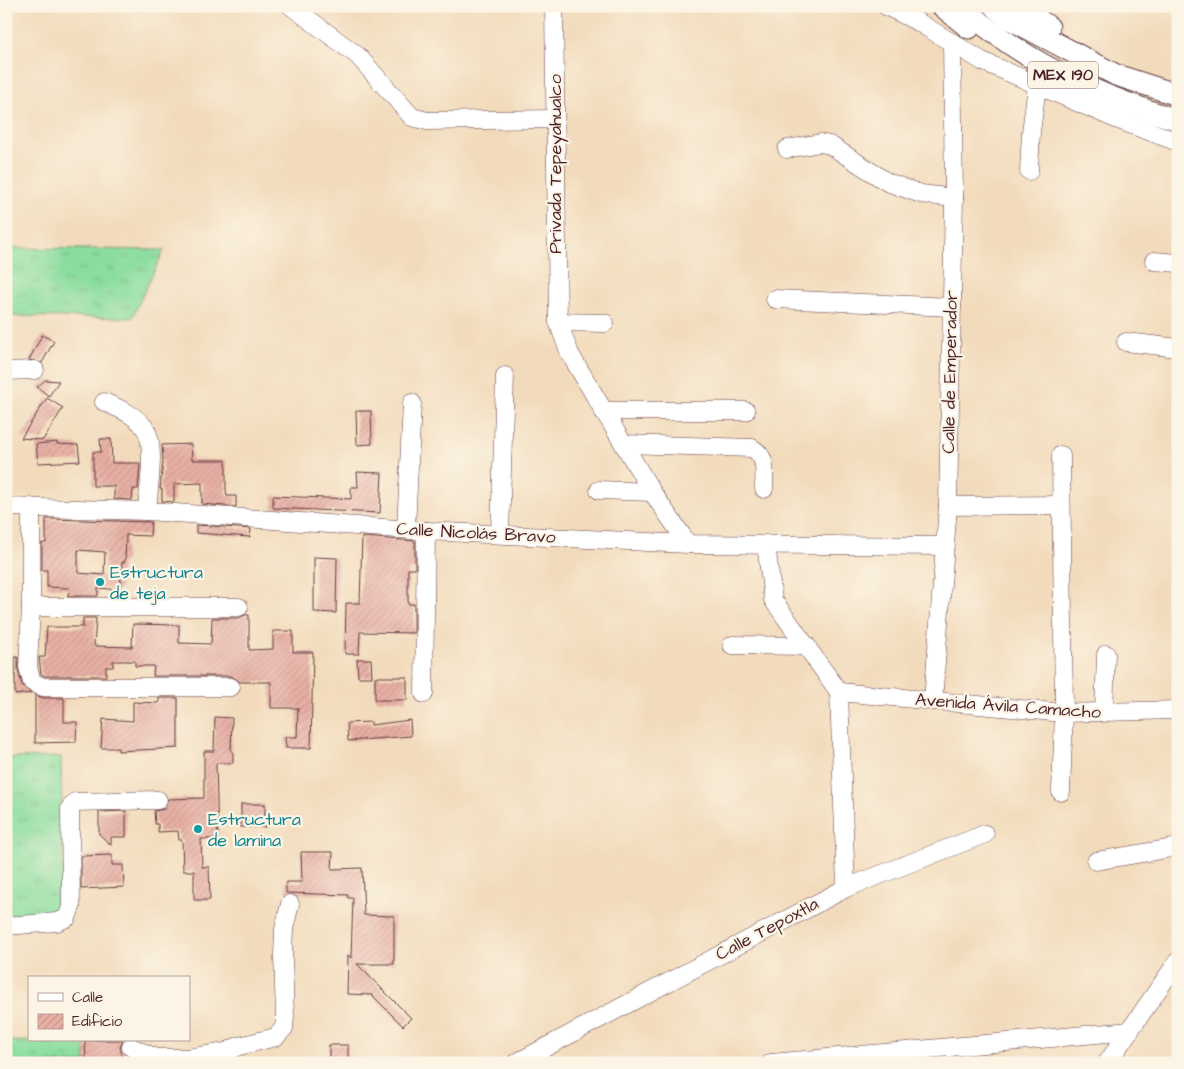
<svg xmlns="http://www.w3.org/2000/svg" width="1184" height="1069" font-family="'Architects Daughter',sans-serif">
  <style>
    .grass { fill: url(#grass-tufts); stroke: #6a7e65 }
    .building { fill: url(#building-hatch); fill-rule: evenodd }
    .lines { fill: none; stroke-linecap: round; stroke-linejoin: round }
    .minor-casing { stroke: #633b41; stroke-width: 19 }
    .major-casing { stroke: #633b41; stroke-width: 23 }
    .minor { stroke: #fff; stroke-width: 18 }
    .major { stroke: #fff; stroke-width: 21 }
    .culture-dot { fill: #0f9aa8; stroke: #fcf5e5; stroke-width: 2 }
    .labels { text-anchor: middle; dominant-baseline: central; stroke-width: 4.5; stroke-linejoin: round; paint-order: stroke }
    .shield { fill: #fcf5e5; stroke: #7f5f63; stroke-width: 1 }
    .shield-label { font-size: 16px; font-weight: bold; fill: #4a1f2b }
    .street-label { font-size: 18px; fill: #4a1f2b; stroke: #fcf5e5 }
    .culture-label { font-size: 18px; fill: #0d838f; stroke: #fcf5e5; text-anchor: start }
  </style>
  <defs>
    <pattern id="grass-tufts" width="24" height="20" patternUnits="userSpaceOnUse" patternTransform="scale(1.25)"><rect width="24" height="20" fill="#8add9f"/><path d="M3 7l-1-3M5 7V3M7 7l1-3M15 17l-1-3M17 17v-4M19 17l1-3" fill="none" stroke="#79bd89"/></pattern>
    <pattern id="building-hatch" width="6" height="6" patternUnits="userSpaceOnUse" patternTransform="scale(1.25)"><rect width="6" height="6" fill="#e8b0a5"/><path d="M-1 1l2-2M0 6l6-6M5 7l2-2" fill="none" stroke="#c8978e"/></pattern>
  </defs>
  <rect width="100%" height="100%" fill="#fcf5e5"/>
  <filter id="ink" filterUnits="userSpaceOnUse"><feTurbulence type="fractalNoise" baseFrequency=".02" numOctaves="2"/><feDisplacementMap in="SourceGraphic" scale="10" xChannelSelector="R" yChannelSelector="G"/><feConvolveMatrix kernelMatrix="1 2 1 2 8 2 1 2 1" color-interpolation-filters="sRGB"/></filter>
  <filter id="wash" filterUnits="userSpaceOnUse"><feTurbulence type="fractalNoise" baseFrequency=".0096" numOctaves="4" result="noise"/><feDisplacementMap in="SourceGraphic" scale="20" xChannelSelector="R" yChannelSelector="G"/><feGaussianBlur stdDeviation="1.12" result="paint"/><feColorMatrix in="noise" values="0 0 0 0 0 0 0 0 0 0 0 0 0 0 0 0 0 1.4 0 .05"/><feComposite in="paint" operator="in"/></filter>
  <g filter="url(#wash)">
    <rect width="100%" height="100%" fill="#f2dbbc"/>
    <g class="grass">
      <polygon points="6,248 164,250 132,318 6,316"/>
      <polygon points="61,757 64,917 6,918 6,758"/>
      <polygon points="6,1041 85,1042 85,1063 6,1063"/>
    </g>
    <g id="blocks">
      <g class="building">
        <polygon points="42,335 54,341 42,363 29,360"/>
        <polygon points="45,380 59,381 49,396 37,387"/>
        <polygon points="47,398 63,408 43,440 21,438"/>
        <polygon points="356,411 371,411 372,444 357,445"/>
        <polygon points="100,439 111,439 112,463 140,463 138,489 133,489 132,500 114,499 114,486 93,486 93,452 101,452"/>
        <polygon points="57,442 57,444 78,445 80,461 38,463 36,444"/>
        <polygon points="191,444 192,460 226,460 226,490 227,496 236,496 236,507 202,504 202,483 174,484 174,502 162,501 162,489 160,489 163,462 162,445"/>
        <polygon points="357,472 382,473 380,513 273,508 273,496 351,499 351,487 358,487"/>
        <path d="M 46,519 L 151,522 L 150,536 L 126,535 L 125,562 L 122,562 L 120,590 L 98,588 L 98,596 L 68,596 L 69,588 L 47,587 L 47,570 L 42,570 L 42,543 L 46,543 ZM 78,550 L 105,552 L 104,575 L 78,573 Z"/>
        <polygon points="196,525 251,529 250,537 196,533"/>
        <polygon points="362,537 415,541 415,569 408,569 408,604 414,604 414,633 360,632 359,654 345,654 346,603 360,603"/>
        <polygon points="314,557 337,558 336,613 314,612"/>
        <polygon points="245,615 249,615 249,650 273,649 273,631 293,631 293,652 313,652 311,748 286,748 285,737 297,737 298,708 271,708 271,682 240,682 231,676 153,676 154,666 135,666 135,661 113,661 113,667 106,667 106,676 45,676 41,674 39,657 45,657 47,627 83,627 83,618 96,618 94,646 132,647 133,624 179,625 179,643 211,644 212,618 239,618"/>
        <polygon points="15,657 18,657 18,669 22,685 31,693 15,695"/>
        <polygon points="357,659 371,659 372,677 358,677"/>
        <rect x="375" y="677" width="32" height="23"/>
        <polygon points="35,695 43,698 64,698 64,722 77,722 76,742 35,743"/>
        <polygon points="159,698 178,698 178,748 118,751 118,748 101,748 103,719 133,721 133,702 159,703"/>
        <polygon points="215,717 232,718 231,751 233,751 233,763 216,763 218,839 201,839 202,867 209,867 210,900 194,900 194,871 183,871 182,840 179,840 178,831 158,832 158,824 155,824 154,811 164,809 168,799 204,798 204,751 214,751"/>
        <polygon points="410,720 411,736 348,741 347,723 371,722 371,725"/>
        <rect x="241" y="804" width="24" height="23"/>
        <polygon points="126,811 126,837 111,837 111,845 99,834 99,812"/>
        <polygon points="301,852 333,852 332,869 362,868 364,915 394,916 394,964 357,964 411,1018 403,1026 372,995 347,994 348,955 351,958 353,898 348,898 348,895 286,893 286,882 302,882"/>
        <polygon points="112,855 112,865 123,865 124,887 81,889 81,856"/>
        <polygon points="85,1040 123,1040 120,1048 124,1061 86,1063"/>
        <rect x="329" y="1045" width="19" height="18"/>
      </g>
    </g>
  </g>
  <g filter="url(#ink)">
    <use href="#blocks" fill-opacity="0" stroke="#633b41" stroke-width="1"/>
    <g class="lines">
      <defs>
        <g id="minor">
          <polyline points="291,6 358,56 412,117 427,121 554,119"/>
          <polyline points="554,6 558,322 570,354 652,492 688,544"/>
          <polyline points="886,6 918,22 982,61 1116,119 1178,142"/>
          <polyline points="787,149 820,143 830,145 887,182 921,194 954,198"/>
          <polyline points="1029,171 1031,132 1037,86"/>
          <polyline points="1154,261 1178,263"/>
          <polyline points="775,299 952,307"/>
          <polyline points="558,322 605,323"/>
          <polyline points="1126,342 1178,348"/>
          <polyline points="6,371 35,370"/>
          <path d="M 104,402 C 118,408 134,414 144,427 C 157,442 148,491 147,511"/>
          <polyline points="603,411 746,411"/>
          <path d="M 624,444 L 752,448 C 768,457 764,473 764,489"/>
          <polyline points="1061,455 1064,713 1061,792"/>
          <polyline points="599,490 652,492"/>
          <polyline points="948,506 1061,505"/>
          <polyline points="6,507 147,511 426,531 688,544 946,546"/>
          <polyline points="31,507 31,607 28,667 32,682 43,687 231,687"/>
          <polyline points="406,529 412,403"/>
          <polyline points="500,534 505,376"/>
          <polyline points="766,544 773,600 839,692"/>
          <polyline points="31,607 239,607"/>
          <polyline points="732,645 807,646"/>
          <polyline points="839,692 1064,713 1178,710"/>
          <polyline points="424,694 426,531"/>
          <polyline points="933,701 948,506 954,198 952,42"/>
          <polyline points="1104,713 1106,654"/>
          <polyline points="1096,861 1178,847"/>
          <polyline points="846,888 985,834"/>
          <polyline points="6,926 57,922 67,918 71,907 70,808 75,802 158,800"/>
          <polyline points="131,1047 156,1058 188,1058 226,1052 239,1046 276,1037 284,1028 285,1017 283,955 284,929 290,904"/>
          <polyline points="516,1063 846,888 839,692"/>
          <polyline points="771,1063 1130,1031"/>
          <polyline points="1107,1063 1178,961"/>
        </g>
        <g id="major">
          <polyline points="942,6 969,28"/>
          <path d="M 961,6 C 1022,61 1099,97 1178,120"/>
          <polyline points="994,6 1008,18 1116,75 1178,95"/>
          <polyline points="1020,6 1049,27"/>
        </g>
      </defs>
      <use href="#minor" class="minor-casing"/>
      <use href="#major" class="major-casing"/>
      <use href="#minor" class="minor"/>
      <use href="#major" class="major"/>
    </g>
  </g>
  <g class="culture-dot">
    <circle cx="100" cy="582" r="5"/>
    <circle cx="198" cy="829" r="5"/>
  </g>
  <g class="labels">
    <rect class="shield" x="1028" y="61.5" width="70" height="27" rx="4"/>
    <g class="shield-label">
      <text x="1063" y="75">MEX 190</text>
    </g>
    <g class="street-label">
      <text transform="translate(555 164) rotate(-90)">Privada Tepeyahualco</text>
      <text transform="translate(950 372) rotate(-89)">Calle de Emperador</text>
      <text transform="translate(476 533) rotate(3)">Calle Nicolás Bravo</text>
      <text transform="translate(1008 706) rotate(4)">Avenida Ávila Camacho</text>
      <text transform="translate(767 929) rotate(-28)">Calle Tepoxtla</text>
    </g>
    <g class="culture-label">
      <text x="110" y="572">Estructura<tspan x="110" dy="21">de teja</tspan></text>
      <text x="208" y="819">Estructura<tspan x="208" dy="21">de lamina</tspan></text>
    </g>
  </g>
  <rect width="1184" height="1069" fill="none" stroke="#fcf5e5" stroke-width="25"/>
  <rect x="28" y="976" width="162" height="65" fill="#fcf5e5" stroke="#b59f9b"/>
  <rect x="38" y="993" width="25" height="8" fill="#ffffff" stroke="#b59f9b"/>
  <text x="72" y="1002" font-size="15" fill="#4a1f2b">Calle</text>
  <rect x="38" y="1014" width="25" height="15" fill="url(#building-hatch)" stroke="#b59f9b"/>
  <text x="72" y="1026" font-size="15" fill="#4a1f2b">Edificio</text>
</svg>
